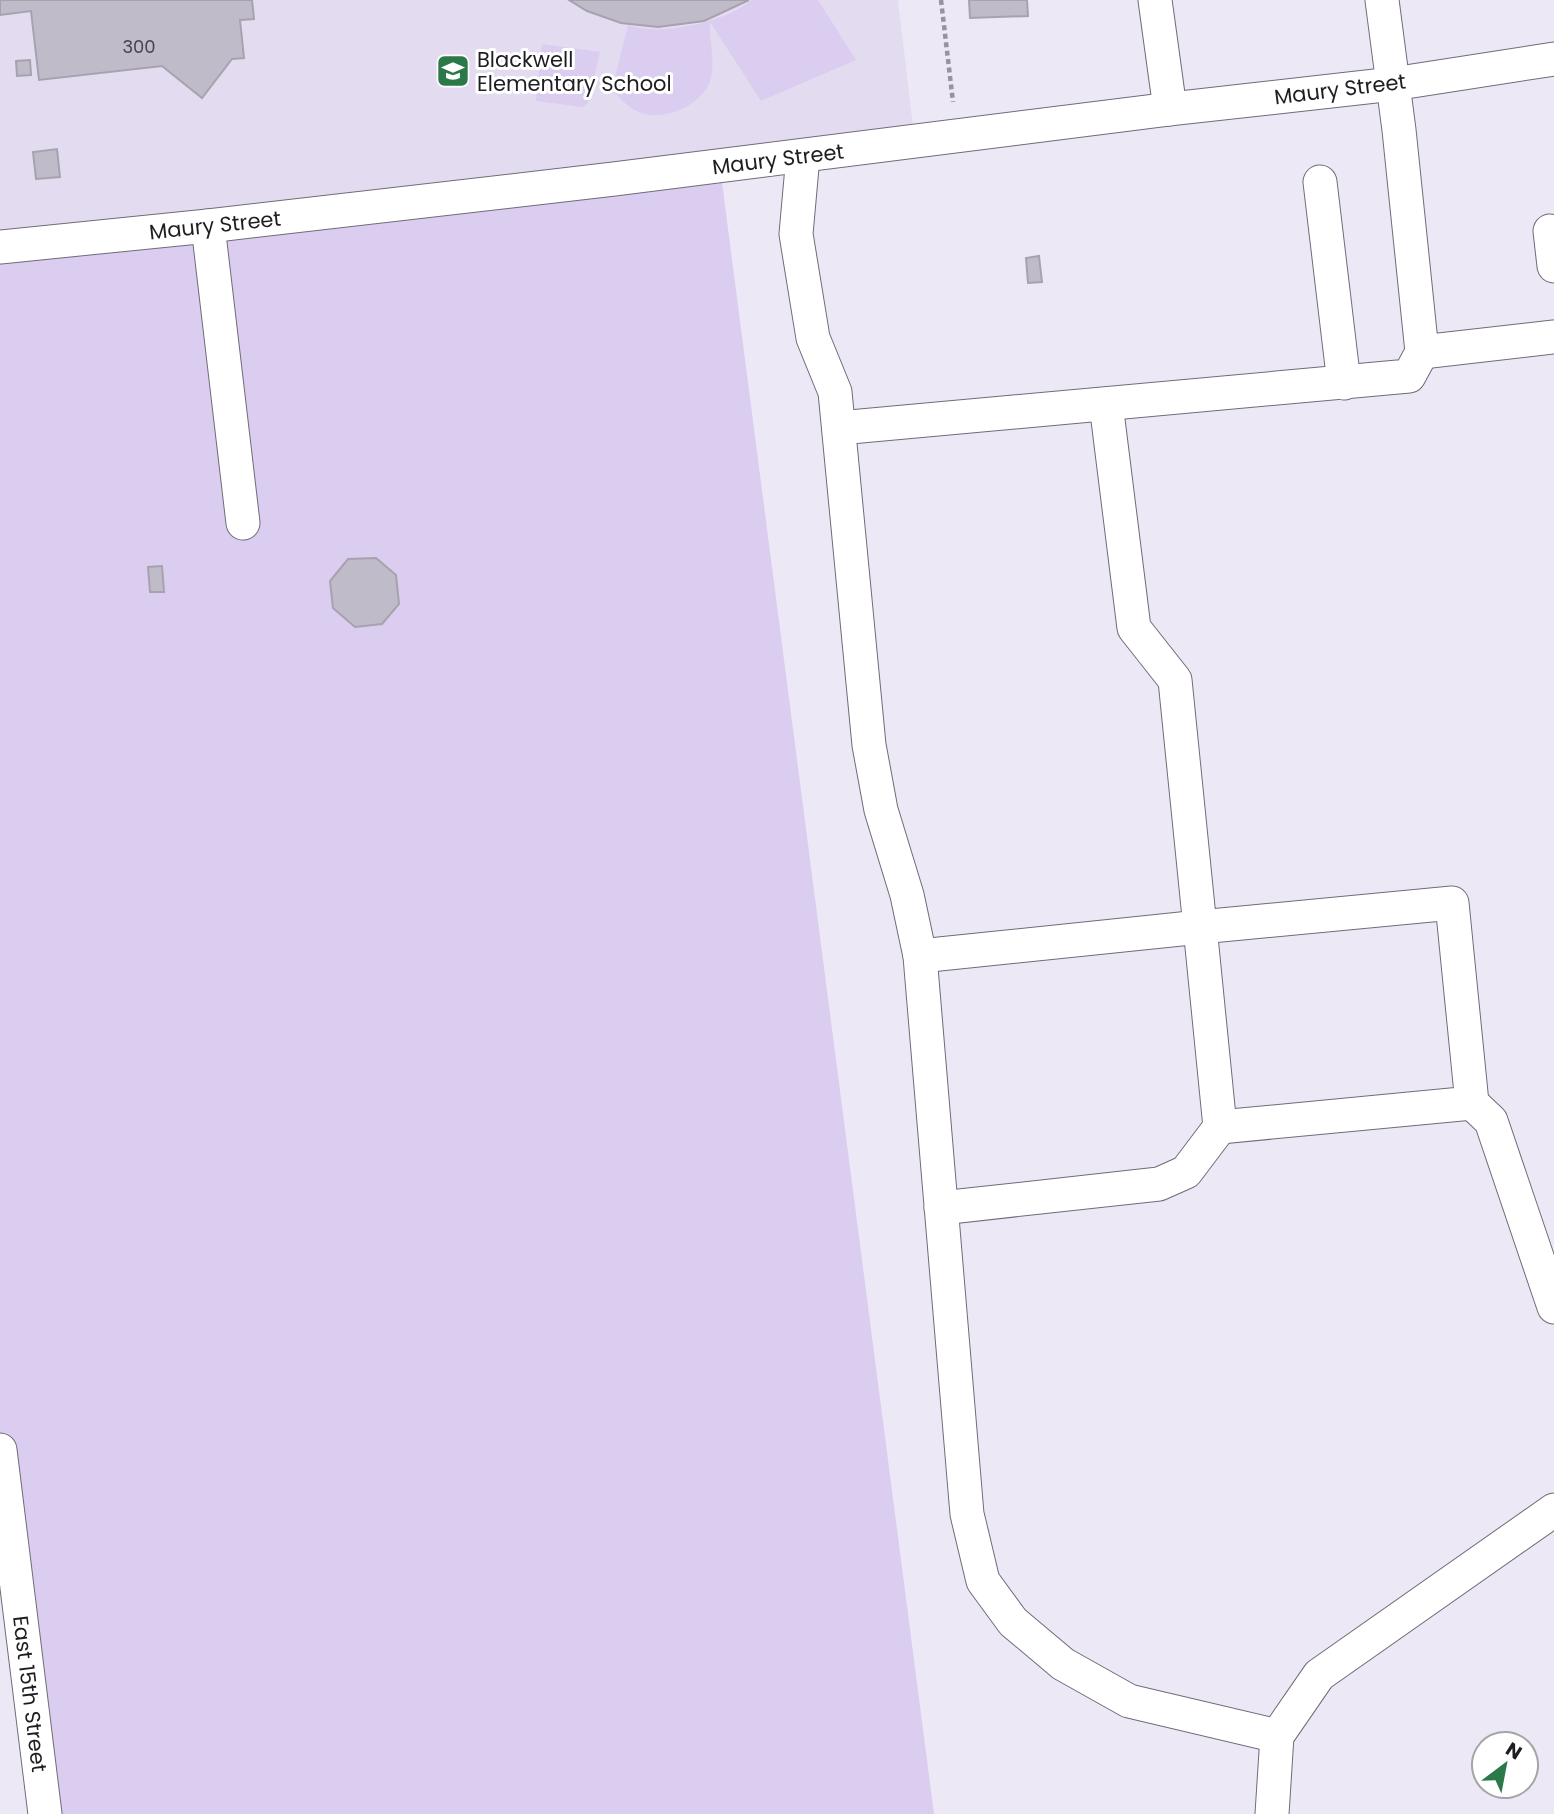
<svg xmlns="http://www.w3.org/2000/svg" width="1554" height="1814" font-family="Poppins,sans-serif">
  <style>
    .built { fill: #e3dcf0 }
    .green { fill: #dacdf0 }
    .building { fill: #bfbbc8; stroke: #a7a2ae; stroke-width: 2 }
    .lines { fill: none; stroke-linecap: round; stroke-linejoin: round }
    .minor-casing { stroke: #706b77; stroke-width: 35 }
    .path { stroke: #97939d; stroke-width: 4.5; stroke-dasharray: 5 3.5; stroke-linecap: butt }
    .minor { stroke: #fff; stroke-width: 33 }
    .labels { text-anchor: middle; dominant-baseline: central; stroke-width: 6; stroke-linejoin: round; paint-order: stroke }
    .number-label { font-size: 18px; fill: #46444b }
    .poi-label { font-size: 21px; fill: #1e1d21; stroke: #fff; text-anchor: start }
    .street-label { font-size: 21px; fill: #1e1d21; stroke: #fff }
  </style>
  <rect width="100%" height="100%" fill="#ede8f6"/>
  <polygon class="built" points="0,0 898,0 915,143 0,246"/>
  <g class="green">
    <path d="M 752,0 L 818,0 L 856,60 L 761,101 L 710,22 C 709,40 716,64 710,81 C 702,105 665,121 642,113 C 630,110 620,98 612,90 L 628,25 C 661,37 726,22 752,0 Z"/>
    <polygon points="542,44 600,52 588,103 582,107 536,101"/>
    <polygon points="720,167 934,1814 45,1814 0,1438 0,246"/>
  </g>
  <g class="building">
    <polygon points="0,0 252,0 254,19 240,20 244,58 232,59 202,98 162,66 39,80 31,11 0,15"/>
    <polygon points="569,0 749,0 704,21 658,27 621,23 587,11"/>
    <polygon points="969,0 1027,0 1028,16 970,18"/>
    <polygon points="30,60 31,75 17,76 16,61"/>
    <polygon points="57,149 60,177 36,179 33,152"/>
    <polygon points="1039,256 1042,282 1028,283 1026,258"/>
    <polygon points="376,558 396,575 399,604 382,624 355,627 333,608 330,581 348,559"/>
    <polygon points="162,566 164,592 150,592 148,567"/>
  </g>
  <g class="lines">
    <defs>
      <g id="minor">
        <polyline points="1155,0 1170,109"/>
        <polyline points="1382,0 1399,130 1422,352 1554,337"/>
        <polyline points="803,156 796,234 813,338 835,392 869,745 881,810 907,895 920,956 967,1514 983,1581 1013,1622 1063,1664 1129,1701 1277,1736"/>
        <polyline points="1320,182 1344,383"/>
        <polyline points="208,226 243,523"/>
        <polyline points="1550,231 1554,266"/>
        <polyline points="0,247 208,226 614,179 1170,109 1393,84 1554,59"/>
        <polyline points="1106,404 1134,628 1175,680 1200,927 1452,903 1472,1103 1220,1127"/>
        <polyline points="839,428 1409,376 1422,352"/>
        <polyline points="920,956 1200,927 1220,1127 1186,1172 1159,1184 941,1208"/>
        <polyline points="1472,1103 1491,1121 1554,1307"/>
        <polyline points="0,1450 45,1814"/>
        <polyline points="1272,1814 1277,1736 1319,1675 1554,1510"/>
      </g>
    </defs>
    <use href="#minor" class="minor-casing"/>
    <polyline class="path" points="941,0 953,102"/>
    <use href="#minor" class="minor"/>
  </g>
  <defs>
    <symbol id="school-square" viewBox="-11 -11 22 22"><rect x="-9" y="-9" width="18" height="18" rx="4" fill="#2b7948" stroke="#fff"/><path d="M0-5L7-2L0 1L-7-2ZM-4 1L0 2.5L4 1V4Q0 6-4 4Z" fill="#fff"/></symbol>
  </defs>
  <g fill-rule="evenodd">
    <use href="#school-square" x="434" y="52" width="38" height="38"/>
  </g>
  <g class="labels">
    <g class="number-label">
      <text x="139" y="46">300</text>
    </g>
    <g class="poi-label">
      <text x="477" y="59">Blackwell<tspan x="477" dy="24">Elementary School</tspan></text>
    </g>
    <g class="street-label">
      <text transform="translate(1340 89) rotate(-7)">Maury Street</text>
      <text transform="translate(778 159) rotate(-7)">Maury Street</text>
      <text transform="translate(215 225) rotate(-6)">Maury Street</text>
      <text transform="translate(30 1694) rotate(83)">East 15th Street</text>
    </g>
  </g>
  <g transform="translate(1505 1765) rotate(32)"><circle r="33" fill="#ffffff" stroke="#a5a5a6" stroke-width="2"/>
  <path d="M0-5L12 26L0 18L-12 26Z" fill="#2b7948"/>
  <text y="-10" font-size="19" font-weight="bold" text-anchor="middle" fill="#1e1d21">N</text>
  </g>
</svg>
